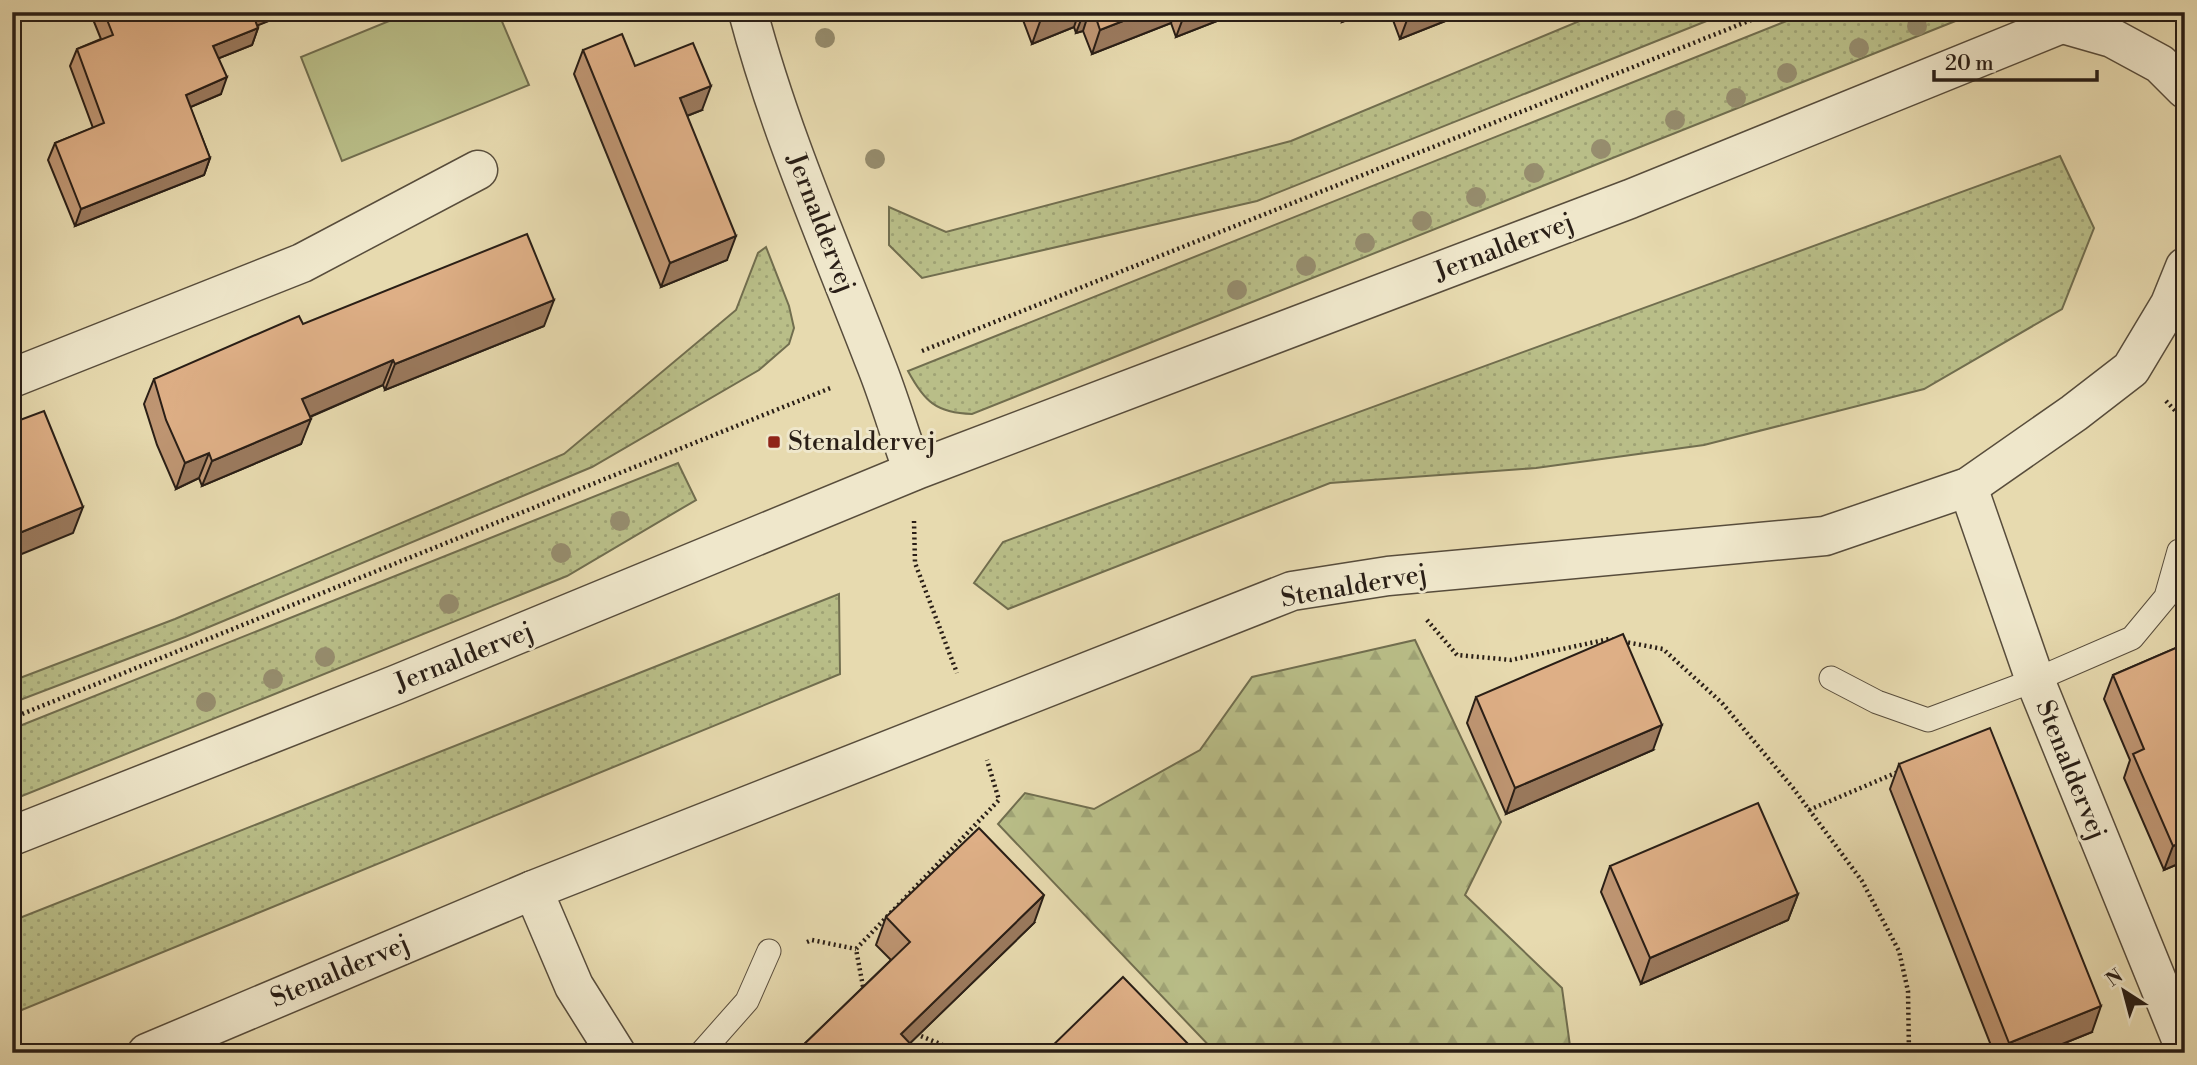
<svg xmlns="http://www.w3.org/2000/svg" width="2197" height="1065" font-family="'Libre Bodoni',serif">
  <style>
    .grass { fill: url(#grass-dots); stroke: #716e4f; stroke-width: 2 }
    .forest { fill: url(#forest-firs); stroke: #716e4f; stroke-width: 2 }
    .park { fill: #b9be88; stroke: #716e4f; stroke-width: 2 }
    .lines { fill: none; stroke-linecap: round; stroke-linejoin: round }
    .service-casing { stroke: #584d3c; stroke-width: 25 }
    .minor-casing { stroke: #584d3c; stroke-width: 41 }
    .tertiary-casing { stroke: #584d3c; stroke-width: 41 }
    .path { stroke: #291e16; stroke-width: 4.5; stroke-dasharray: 2 3.5; stroke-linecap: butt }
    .service { stroke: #efe7cb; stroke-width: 23 }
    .minor { stroke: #efe7cb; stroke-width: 38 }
    .tertiary { stroke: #efe7cb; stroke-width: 38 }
    .tree { fill: #968d6e }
    .wall { fill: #bf9673; stroke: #291e16; stroke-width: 2 }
    .shaded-wall { fill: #9b7a5e; stroke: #291e16; stroke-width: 2 }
    .building { fill: #deaf86; stroke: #291e16; stroke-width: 2 }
    .poi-dot { fill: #8f2418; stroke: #efe7cb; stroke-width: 2.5 }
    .labels { text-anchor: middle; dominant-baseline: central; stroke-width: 6; stroke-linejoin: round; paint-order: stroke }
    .street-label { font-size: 26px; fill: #291e16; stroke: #efe7cb }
    .poi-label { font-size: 26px; fill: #291e16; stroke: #efe7cb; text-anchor: start }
  </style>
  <defs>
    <pattern id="grass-dots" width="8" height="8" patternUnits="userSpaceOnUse" patternTransform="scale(1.75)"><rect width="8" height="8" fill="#b9be88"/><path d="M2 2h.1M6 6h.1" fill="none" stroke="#9fa375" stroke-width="1.8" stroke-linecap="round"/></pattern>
    <pattern id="forest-firs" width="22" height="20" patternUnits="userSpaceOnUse" patternTransform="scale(1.75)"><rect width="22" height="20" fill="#b9be88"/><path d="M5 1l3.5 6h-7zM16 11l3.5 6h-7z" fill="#9fa375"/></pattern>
  </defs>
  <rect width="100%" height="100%" fill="#e7daaf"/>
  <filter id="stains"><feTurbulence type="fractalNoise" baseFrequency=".00286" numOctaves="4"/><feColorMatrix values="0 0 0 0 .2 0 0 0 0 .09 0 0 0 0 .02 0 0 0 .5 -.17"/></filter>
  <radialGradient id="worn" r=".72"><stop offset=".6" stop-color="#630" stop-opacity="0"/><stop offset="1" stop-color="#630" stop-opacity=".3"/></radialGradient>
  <g class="grass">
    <polygon points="1601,12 1729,12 1257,201 922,278 889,245 889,207 946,232 1291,141"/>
    <path d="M 1809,12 L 1978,12 L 972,414 C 936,413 924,401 908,371 Z"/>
    <polygon points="2060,156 2094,228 2062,309 1924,389 1704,445 1536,468 1330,483 1008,609 974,583 1003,542"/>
    <polygon points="766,247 789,306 794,328 789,344 759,370 592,467 185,637 12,703 12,681 175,619 564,454 736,310 758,253"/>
    <polygon points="678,463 696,500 567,576 12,800 12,729"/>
    <polygon points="839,594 840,674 12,1014 12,921"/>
  </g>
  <polygon class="forest" points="1415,640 1501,822 1465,895 1562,988 1571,1053 1216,1053 998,824 1025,793 1094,809 1200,750 1252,677"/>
  <polygon class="park" points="411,12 498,12 529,85 342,161 301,57"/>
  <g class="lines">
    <defs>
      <g id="service">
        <polyline points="1831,678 1877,702 1928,720 2035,680 2132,638 2166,597 2179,551"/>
        <polyline points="701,1053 747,1001 769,951"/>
      </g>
      <g id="minor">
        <path d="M 748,12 C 780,133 831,248 876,365 C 890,400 900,436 913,471"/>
        <polyline points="2063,24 2112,38 2160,64 2185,89"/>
        <polyline points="12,378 302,263 478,170"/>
        <polyline points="1968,487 2035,680 2185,1049"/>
        <polyline points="533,890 574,986 616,1053"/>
        <polyline points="147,1053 533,890 1292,591 1388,576 1825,536 1968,487 2074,413 2131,369 2170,304 2185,267"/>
      </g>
      <polyline id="tertiary" points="12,836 395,685 919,469 1630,199 2091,12"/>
    </defs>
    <use href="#service" class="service-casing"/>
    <use href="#minor" class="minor-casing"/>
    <use href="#tertiary" class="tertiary-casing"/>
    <g class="path">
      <polyline points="922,351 1771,12"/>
      <polyline points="2166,401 2185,421"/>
      <polyline points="914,521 915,563 957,673"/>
      <polyline points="1427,620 1457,655 1511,660 1609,639 1663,649 1722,703 1793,788 1862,881 1899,951 1908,991 1909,1053"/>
      <polyline points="12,718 833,387"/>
      <polyline points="1809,810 1898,772"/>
      <polyline points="807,942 812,940 856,949"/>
      <polyline points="864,992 856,949 999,800 987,760"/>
      <polyline points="916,1034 962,1053"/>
    </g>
    <use href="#service" class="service"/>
    <use href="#minor" class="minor"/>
    <use href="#tertiary" class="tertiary"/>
  </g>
  <g class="tree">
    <circle cx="1917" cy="26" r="10"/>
    <circle cx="825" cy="38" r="10"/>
    <circle cx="1859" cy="48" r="10"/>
    <circle cx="1787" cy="73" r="10"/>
    <circle cx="1736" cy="98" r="10"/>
    <circle cx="1675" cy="120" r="10"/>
    <circle cx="1601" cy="149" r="10"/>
    <circle cx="875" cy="159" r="10"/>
    <circle cx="1534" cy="173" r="10"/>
    <circle cx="1476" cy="197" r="10"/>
    <circle cx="1422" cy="221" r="10"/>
    <circle cx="1365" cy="243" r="10"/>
    <circle cx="1306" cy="266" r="10"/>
    <circle cx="1237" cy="290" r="10"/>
    <circle cx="620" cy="521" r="10"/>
    <circle cx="561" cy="553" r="10"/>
    <circle cx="449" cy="604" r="10"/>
    <circle cx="325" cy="657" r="10"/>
    <circle cx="273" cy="679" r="10"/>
    <circle cx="206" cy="702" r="10"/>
  </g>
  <g class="wall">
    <polygon points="90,12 278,12 276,18 257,25 258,28 252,45 219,58 221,94 190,107 210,158 204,175 75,226 48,160 55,143 93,128 70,66 77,49 101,39"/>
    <polygon points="1020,12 1220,12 1217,21 1176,37 1171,23 1092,54 1083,31 1076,33 1074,27 1032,44"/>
    <polygon points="1338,12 1368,12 1342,22"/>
    <polygon points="1390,12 1468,12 1400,39"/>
    <polygon points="583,50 635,66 702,110 687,116 727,260 661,287 574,74"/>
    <polygon points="303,324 544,326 385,390 383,385 310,417 301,444 202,486 199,478 176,489 157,445 144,404 154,379"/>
    <polygon points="2185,644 2185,861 2164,870 2124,778 2130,760 2104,699 2113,675"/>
    <polygon points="1476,697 1653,750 1506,814 1467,723"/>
    <polygon points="1899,764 2092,1032 2040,1053 1994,1053 1890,789"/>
    <polygon points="1610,866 1798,894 1788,920 1641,984 1601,892"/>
    <polygon points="886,917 1034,923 910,1043 795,1053 891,960 876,945"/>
  </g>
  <g class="shaded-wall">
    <polygon points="252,12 278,12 276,18 246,30"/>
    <polygon points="1059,12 1079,12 1074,27 1032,44 1041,19"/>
    <polygon points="1084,12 1089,12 1083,31 1076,33"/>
    <polygon points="1146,12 1175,12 1171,23 1092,54 1100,30"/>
    <polygon points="1187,12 1220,12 1217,21 1176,37 1185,13"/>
    <polygon points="1346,12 1368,12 1342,22"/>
    <polygon points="1410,12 1468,12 1400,39"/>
    <polygon points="258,28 252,45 207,63 213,46"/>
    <polygon points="227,77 221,94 179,112 186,95"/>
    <polygon points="711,86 702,110 671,122 680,98"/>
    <polygon points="210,158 204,175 75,226 81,209"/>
    <polygon points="736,236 727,260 661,287 670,263"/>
    <polygon points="554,300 544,326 385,390 395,364"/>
    <polygon points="393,360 383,385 293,424 302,399"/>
    <polygon points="311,419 301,444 202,486 212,461"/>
    <polygon points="209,453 199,478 176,489 185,463"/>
    <polygon points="83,507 73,533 12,558 12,536"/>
    <polygon points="1662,725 1653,750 1506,814 1515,788"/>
    <polygon points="2185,841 2185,861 2164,870 2173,846"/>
    <polygon points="1798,894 1788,920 1641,984 1650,958"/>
    <polygon points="1044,895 1034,923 900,1053 901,1034"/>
    <polygon points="2101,1006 2092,1032 2040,1053 2006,1053 2009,1043"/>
  </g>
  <g class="building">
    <polygon points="104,12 252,12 258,28 213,46 227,77 186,95 210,158 81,209 55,143 104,123 77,49 113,35"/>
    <polygon points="1038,12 1059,12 1041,19"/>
    <polygon points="1094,12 1146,12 1100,30"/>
    <polygon points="622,34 635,66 693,43 711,86 680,98 736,236 670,263 583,50"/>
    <polygon points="527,234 554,300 395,364 393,360 302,399 311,419 212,461 209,453 185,463 166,420 154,379 299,316 303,324"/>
    <polygon points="44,411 83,507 12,536 12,423"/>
    <polygon points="1623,634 1662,725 1515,788 1476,697"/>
    <polygon points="2185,644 2185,841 2173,846 2133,754 2144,749 2113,675"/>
    <polygon points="1990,728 2101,1006 2009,1043 1899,764"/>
    <polygon points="1758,803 1798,894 1650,958 1610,866"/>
    <polygon points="979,828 1044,895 901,1034 919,1053 795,1053 910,942 886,917"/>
    <polygon points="1123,977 1192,1048 1187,1053 1045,1053"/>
    <polygon points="464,1045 480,1053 460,1053"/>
  </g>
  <rect class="poi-dot" x="767" y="435" width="14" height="14" rx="3.5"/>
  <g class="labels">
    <g class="street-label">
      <text transform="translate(821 223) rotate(69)">Jernaldervej</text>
      <text transform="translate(1504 247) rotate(-21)">Jernaldervej</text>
      <text transform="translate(1354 586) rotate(-10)">Stenaldervej</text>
      <text transform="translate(464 657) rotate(-22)">Jernaldervej</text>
      <text transform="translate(2071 770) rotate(68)">Stenaldervej</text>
      <text transform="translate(340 971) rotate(-23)">Stenaldervej</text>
    </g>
    <g class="poi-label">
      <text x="788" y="442">Stenaldervej</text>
    </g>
  </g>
  <rect width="2197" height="1065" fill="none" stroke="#e7daaf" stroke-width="42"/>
  <rect x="14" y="14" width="2169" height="1037" fill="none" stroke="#291e16" stroke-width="3.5"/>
  <rect x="21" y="21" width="2155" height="1023" fill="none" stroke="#291e16" stroke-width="2"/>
  <g transform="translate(2124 991) rotate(324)" stroke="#efe7cb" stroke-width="5" paint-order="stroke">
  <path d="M0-5L12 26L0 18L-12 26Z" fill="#291e16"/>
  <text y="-10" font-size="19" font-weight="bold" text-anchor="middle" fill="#291e16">N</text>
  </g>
  <path d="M1934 70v10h163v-10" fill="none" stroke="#291e16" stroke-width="3.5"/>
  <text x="1945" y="70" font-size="21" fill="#291e16" stroke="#efe7cb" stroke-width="5" paint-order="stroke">20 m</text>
  <rect width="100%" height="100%" filter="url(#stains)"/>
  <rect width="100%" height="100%" fill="url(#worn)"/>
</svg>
